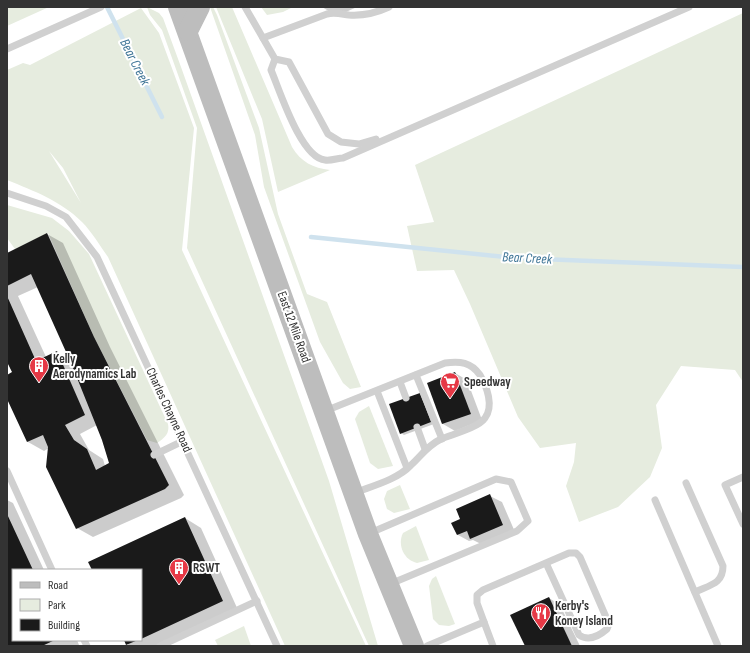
<svg xmlns="http://www.w3.org/2000/svg" width="750" height="653" font-family="'Sofia Sans Condensed',sans-serif">
  <style>
    .green { fill: #e6ecdf; fill-rule: evenodd }
    .shadow { fill: #0003; fill-rule: evenodd }
    .lines { fill: none; stroke-linecap: round; stroke-linejoin: round }
    .stream { stroke: #cfe2ee; stroke-width: 4.5 }
    .building { fill: #1a1a1a }
    .lane { stroke: #d0d0d0; stroke-width: 7 }
    .secondary { stroke: #bdbdbd; stroke-width: 20 }
    .labels { text-anchor: middle; dominant-baseline: central; stroke-width: 4; stroke-linejoin: round; paint-order: stroke }
    .street-label { font-size: 13px; fill: #333; stroke: #fff }
    .poi-label { font-size: 13px; font-weight: bold; fill: #333; stroke: #fff; text-anchor: start }
    .water-label { font-size: 14px; font-style: italic; fill: #3f7597; stroke: #fff }
  </style>
  <rect width="100%" height="100%" fill="#fff"/>
  <g class="green">
    <polygon points="7,7 49,7 7,26"/>
    <polygon points="147,7 159,13 163,18 181,67 329,481 378,646 369,646 187,248 197,128 162,30 150,15"/>
    <polygon points="210,7 213,7 217,15 259,128 278,214 307,294 327,302 361,387 350,389 343,383 320,342 264,187 255,135"/>
    <path d="M 216,7 L 232,7 L 292,147 C 301,162 313,168 330,170 L 278,192 L 262,119 Z"/>
    <polygon points="261,7 293,7 283,12 267,15"/>
    <path d="M 141,8 L 159,33 L 194,128 L 182,250 L 366,646 L 285,646 L 108,257 C 100,246 92,232 82,222 C 61,201 34,191 7,180 L 7,70 L 23,63 L 30,65 ZM 49,151 L 63,168 L 81,203 Z"/>
    <polygon points="743,13 743,382 735,370 681,366 656,405 662,448 650,477 618,507 579,522 566,486 574,462 576,443 540,448 518,417 470,304 454,270 417,271 407,226 434,222 415,165"/>
    <path d="M 7,205 L 52,218 L 69,231 L 89,254 L 168,424 C 170,434 164,438 157,443 L 147,440 L 94,337 L 48,233 L 15,249 L 7,238 Z"/>
    <polygon points="369,406 393,466 378,469 370,463 355,419 359,412"/>
    <polygon points="400,485 410,509 394,513 387,509 384,499 387,491"/>
    <path d="M 416,526 L 429,560 L 417,563 C 404,560 397,545 403,533 Z"/>
    <polygon points="436,576 455,624 449,626 439,625 433,619 429,586 432,579"/>
    <polygon points="244,626 251,646 218,646 215,640"/>
  </g>
  <g class="shadow">
    <polygon points="322,7 357,7 337,16"/>
    <path d="M 47,234 L 63,243 L 110,347 L 184,495 L 181,498 L 93,537 L 77,528 L 49,448 L 44,451 L 28,442 L 7,396 L 7,376 L 13,373 L 7,360 L 7,254 ZM 38,287 L 71,361 L 56,352 L 46,357 L 18,296 ZM 97,425 L 110,464 L 105,466 L 103,459 L 89,450 L 80,434 Z"/>
    <polygon points="455,373 467,380 482,420 455,431 443,424 428,383"/>
    <polygon points="420,394 434,424 404,435 401,433"/>
    <polygon points="490,496 502,502 515,532 483,545 473,540 469,541 458,535 462,519"/>
    <polygon points="7,500 13,503 44,570 13,570 13,640 77,640 79,645 7,646"/>
    <polygon points="185,518 201,528 238,610 160,646 129,646 125,640 141,640 141,570 93,570"/>
    <polygon points="549,598 560,605 580,646 526,646"/>
  </g>
  <g class="lines">
    <g class="stream">
      <polyline points="107,7 162,117"/>
      <polyline points="311,237 515,258 743,267"/>
    </g>
  </g>
  <g class="building">
    <polygon points="47,233 94,337 169,485 165,489 76,529 46,467 48,447 43,435 27,442 7,399 7,375 12,372 7,362 7,296 36,361 57,351 85,415 65,425 74,440 87,449 96,470 109,463 102,440 71,363 31,274 7,286 7,253"/>
    <polygon points="455,372 471,414 442,424 427,383"/>
    <polygon points="420,393 431,422 400,434 389,404"/>
    <polygon points="490,494 503,525 470,539 467,531 457,535 451,523 460,519 456,509"/>
    <polygon points="7,514 33,570 13,570 13,640 55,640 42,646 7,646"/>
    <polygon points="185,517 223,601 141,639 141,570 92,570 88,562"/>
    <polygon points="549,597 572,646 525,646 510,615"/>
    <polygon points="124,640 138,640 126,645"/>
  </g>
  <g class="lines">
    <g class="lane">
      <polyline points="245,7 275,59 289,62 328,134 341,142 359,144 376,139"/>
      <path d="M 263,38 L 327,14 C 335,12 341,14 349,15 C 363,16 376,13 389,7"/>
      <polyline points="7,49 101,7"/>
      <path d="M 275,59 L 271,70 C 280,91 301,158 325,160 C 331,161 338,158 343,158 L 689,7"/>
      <polyline points="7,193 46,206 66,217 97,257 277,646"/>
      <polyline points="416,375 442,439"/>
      <polyline points="400,382 406,398"/>
      <polyline points="377,391 407,468"/>
      <path d="M 325,411 L 445,363 C 460,361 471,362 480,375 C 487,387 494,406 485,418 C 478,428 453,434 441,439 C 427,446 422,455 411,465 C 397,480 372,486 354,493"/>
      <polyline points="417,427 425,449"/>
      <polyline points="154,455 183,441"/>
      <polyline points="7,471 52,570"/>
      <polyline points="743,477 725,485 743,524"/>
      <path d="M 686,483 L 723,566 C 723,584 710,585 695,592"/>
      <polyline points="655,500 718,646"/>
      <polyline points="370,533 496,479 511,482 528,521 517,531 390,584"/>
      <polyline points="484,622 493,646"/>
      <polyline points="84,640 87,646"/>
      <polyline points="160,646 257,601"/>
      <path d="M 427,646 L 484,622 L 477,603 L 477,595 L 483,590 L 569,553 L 576,553 L 580,557 L 609,624 L 607,629 C 599,636 589,642 579,635 L 546,563"/>
    </g>
    <g class="secondary">
      <polyline points="178,7 368,534 414,646"/>
      <polyline points="188,31 200,7"/>
    </g>
  </g>
  <defs>
    <symbol id="building-pin" viewBox="-11 -11 22 30"><path d="M0 17L-7.5 6A9.5 9.5 0 1 1 7.5 6Z" fill="#e63946" stroke="#fff"/><path d="M-4-6H4V6H1V3H-1V6H-4ZM-2.5-4.3h1.7v1.8h-1.7ZM.8-4.3h1.7v1.8H.8ZM-2.5-1h1.7V.8h-1.7ZM.8-1h1.7V.8H.8Z" fill="#fff"/></symbol>
    <symbol id="supermarket-pin" viewBox="-11 -11 22 30"><path d="M0 17L-7.5 6A9.5 9.5 0 1 1 7.5 6Z" fill="#e63946" stroke="#fff"/><path d="M-6-5.5h2.5l.6 2H6L4.5 2H-2.5L-4.4-4H-6ZM-1.5 3.2a1.3 1.3 0 1 0 .1 0ZM3 3.2a1.3 1.3 0 1 0 .1 0Z" fill="#fff"/></symbol>
    <symbol id="restaurant-pin" viewBox="-11 -11 22 30"><path d="M0 17L-7.5 6A9.5 9.5 0 1 1 7.5 6Z" fill="#e63946" stroke="#fff"/><path d="M-5-6h1v4h1v-4h1v4h1v-4h1v5L-1.5 .5V6h-2V.5L-5-1ZM5-6V6H3V1.5H1.5Q1.5-4 5-6Z" fill="#fff"/></symbol>
  </defs>
  <g fill-rule="evenodd">
    <use href="#building-pin" x="28" y="355" width="22" height="30"/>
    <use href="#supermarket-pin" x="439" y="371" width="22" height="30"/>
    <use href="#building-pin" x="168" y="557" width="22" height="30"/>
    <use href="#restaurant-pin" x="530" y="602" width="22" height="30"/>
  </g>
  <g class="labels">
    <g class="street-label">
      <text transform="translate(294 327) rotate(70)">East 12 Mile Road</text>
      <text transform="translate(169 410) rotate(65)">Charles Chayne Road</text>
    </g>
    <g class="poi-label">
      <text x="53" y="359">Kelly<tspan x="53" dy="15">Aerodynamics Lab</tspan></text>
      <text x="464" y="382">Speedway</text>
      <text x="193" y="568">RSWT</text>
      <text x="555" y="606">Kerby's<tspan x="555" dy="15">Koney Island</tspan></text>
    </g>
    <g class="water-label">
      <text transform="translate(135 62) rotate(63)">Bear Creek</text>
      <text transform="translate(527 258) rotate(3)">Bear Creek</text>
    </g>
  </g>
  <rect width="750" height="653" fill="none" stroke="#333333" stroke-width="16"/>
  <rect x="12" y="569" width="130" height="72" fill="#ffffff" stroke="#adadad"/>
  <rect x="20" y="582" width="20" height="6" fill="#bdbdbd" stroke="#adadad"/>
  <text x="48" y="589" font-size="12" fill="#333333">Road</text>
  <rect x="20" y="599" width="20" height="12" fill="#e6ecdf" stroke="#adadad"/>
  <text x="48" y="609" font-size="12" fill="#333333">Park</text>
  <rect x="20" y="619" width="20" height="12" fill="#1a1a1a" stroke="#adadad"/>
  <text x="48" y="629" font-size="12" fill="#333333">Building</text>
</svg>
